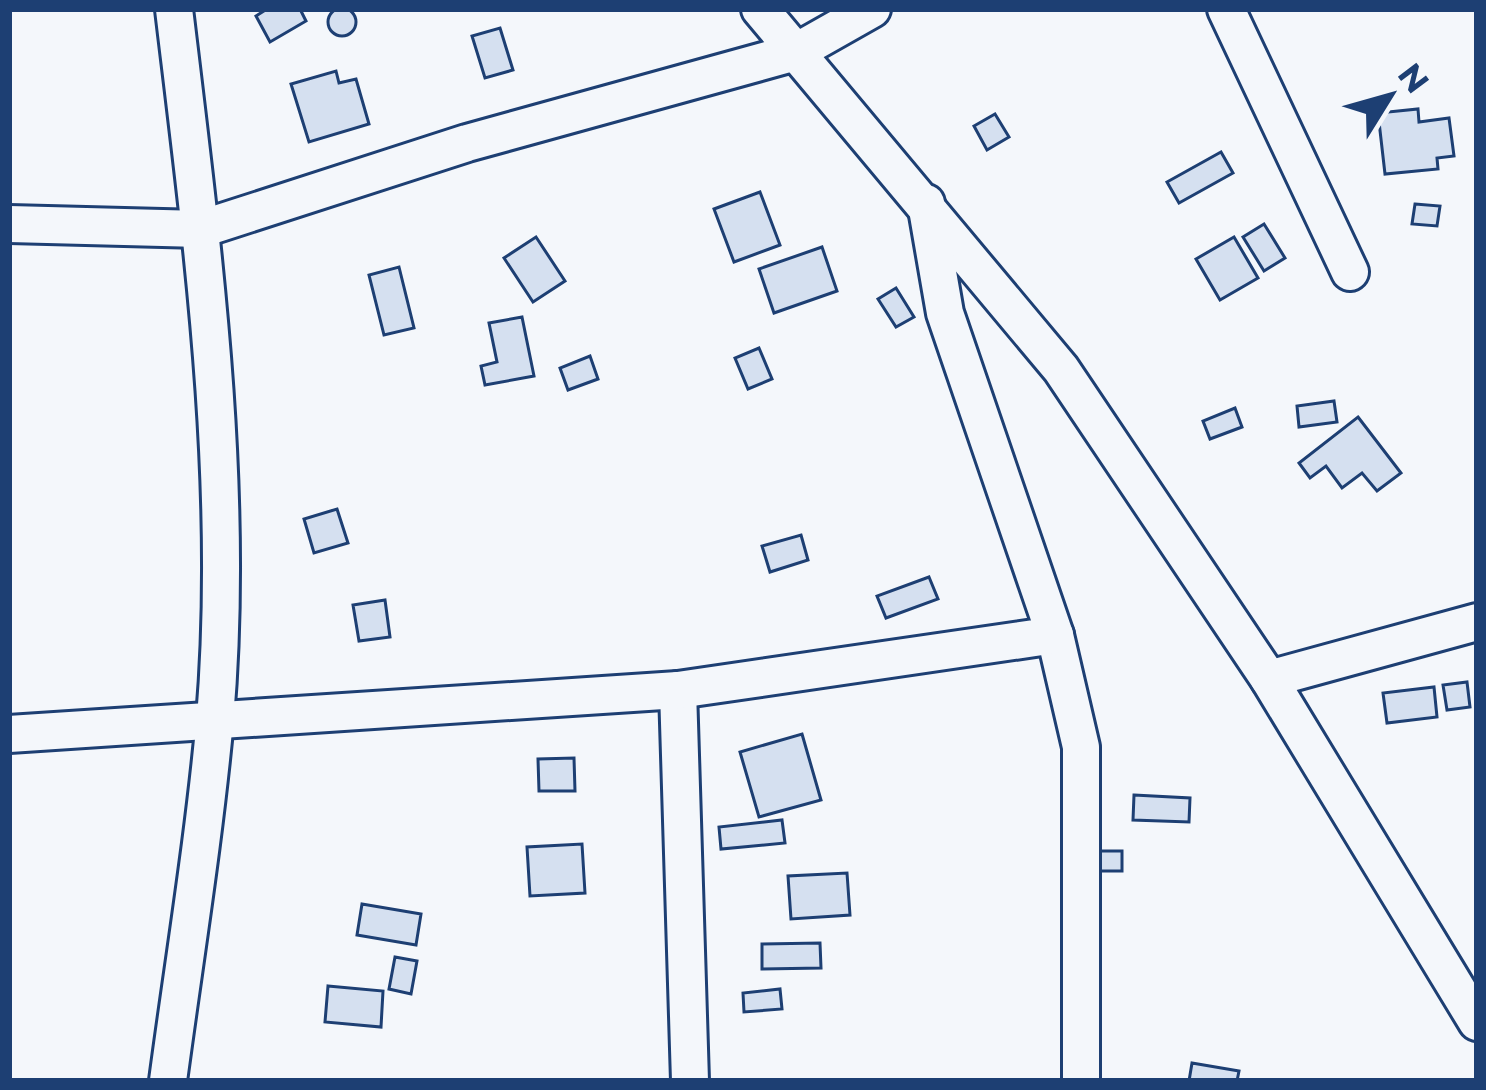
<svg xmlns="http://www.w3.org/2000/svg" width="1486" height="1090" font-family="Montserrat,sans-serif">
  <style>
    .building { fill: #d5e0f0; stroke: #1d3f73; stroke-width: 3 }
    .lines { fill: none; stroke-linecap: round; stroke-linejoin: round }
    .minor-casing { stroke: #1d3f73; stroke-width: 42 }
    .minor { stroke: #f4f7fb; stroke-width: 36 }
  </style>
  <rect width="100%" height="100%" fill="#f4f7fb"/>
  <g class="building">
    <circle cx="342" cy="22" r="14"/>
    <polygon points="267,9 300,9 306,21 270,42 256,16"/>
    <polygon points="500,28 513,70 485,78 472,36"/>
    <polygon points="336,71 339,83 356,79 369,124 309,142 291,84"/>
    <polygon points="1418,109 1419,122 1449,118 1454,156 1437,158 1438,169 1385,174 1378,113"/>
    <polygon points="995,114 1009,137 987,150 974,126"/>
    <polygon points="1221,152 1233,173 1179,203 1167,182"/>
    <polygon points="760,192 780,245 734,262 714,209"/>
    <polygon points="1415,204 1440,206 1437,226 1412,224"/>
    <polygon points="1264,224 1285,258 1264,271 1243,237"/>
    <polygon points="536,237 565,281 533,302 504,258"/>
    <polygon points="1234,237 1258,278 1220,300 1196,259"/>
    <polygon points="822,247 837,291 774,313 759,269"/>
    <polygon points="399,267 414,328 384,335 369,275"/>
    <polygon points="896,288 914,317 896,327 878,299"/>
    <polygon points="522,317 534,376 485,385 481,366 497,362 489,323"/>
    <polygon points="759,348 772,379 748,389 735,358"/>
    <polygon points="590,356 598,379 568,390 560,368"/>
    <polygon points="1334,401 1337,422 1299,427 1297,406"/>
    <polygon points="1235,408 1242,427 1210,439 1203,421"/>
    <polygon points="1358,417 1401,473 1377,491 1362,473 1342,488 1326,466 1310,478 1299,463"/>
    <polygon points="337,509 348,543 314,553 304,519"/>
    <polygon points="801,535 808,560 770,572 762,546"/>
    <polygon points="929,577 938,599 886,618 877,596"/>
    <polygon points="385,600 390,637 359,641 353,605"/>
    <polygon points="1467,682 1470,707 1447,710 1443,685"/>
    <polygon points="1434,687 1437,717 1387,723 1383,693"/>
    <polygon points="802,734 821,800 759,817 740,752"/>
    <polygon points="574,758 575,791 539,791 538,759"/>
    <polygon points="1134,795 1190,798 1189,822 1133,820"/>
    <polygon points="782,820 785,843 721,849 719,827"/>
    <polygon points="582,844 585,893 530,896 527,847"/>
    <rect x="1095" y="851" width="27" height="20"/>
    <polygon points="847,873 850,915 791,919 788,876"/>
    <polygon points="362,904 421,914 416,945 357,935"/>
    <polygon points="820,943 821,968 762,969 762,944"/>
    <polygon points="395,957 417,961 411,994 389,989"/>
    <polygon points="328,986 383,991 381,1027 325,1022"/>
    <polygon points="780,989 782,1009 744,1012 743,993"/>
    <polygon points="1192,1063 1239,1071 1237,1081 1189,1081"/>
  </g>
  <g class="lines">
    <defs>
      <g id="minor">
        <polyline points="760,9 1061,369 1269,679 1477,1022"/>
        <polyline points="1226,9 1350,272"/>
        <polyline points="9,224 201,229 467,143 796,52 872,9"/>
        <polyline points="1055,635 1081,747 1081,1081"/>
        <polyline points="1269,679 1477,622"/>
        <polyline points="678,690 690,1081"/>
        <polyline points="9,734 678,690 1055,635 945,313 926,203"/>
        <path d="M 168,1081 C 184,961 204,840 215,719 C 235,483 202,243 174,9"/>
      </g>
    </defs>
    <use href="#minor" class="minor-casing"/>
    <use href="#minor" class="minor"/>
  </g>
  <rect width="1486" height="1090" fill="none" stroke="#1d3f73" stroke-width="24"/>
  <g transform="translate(1390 96) rotate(53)" stroke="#f4f7fb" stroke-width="9" paint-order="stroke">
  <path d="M0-9L21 45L0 30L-21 45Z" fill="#1d3f73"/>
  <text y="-18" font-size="33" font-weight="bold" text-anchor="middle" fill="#1d3f73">N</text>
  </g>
</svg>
